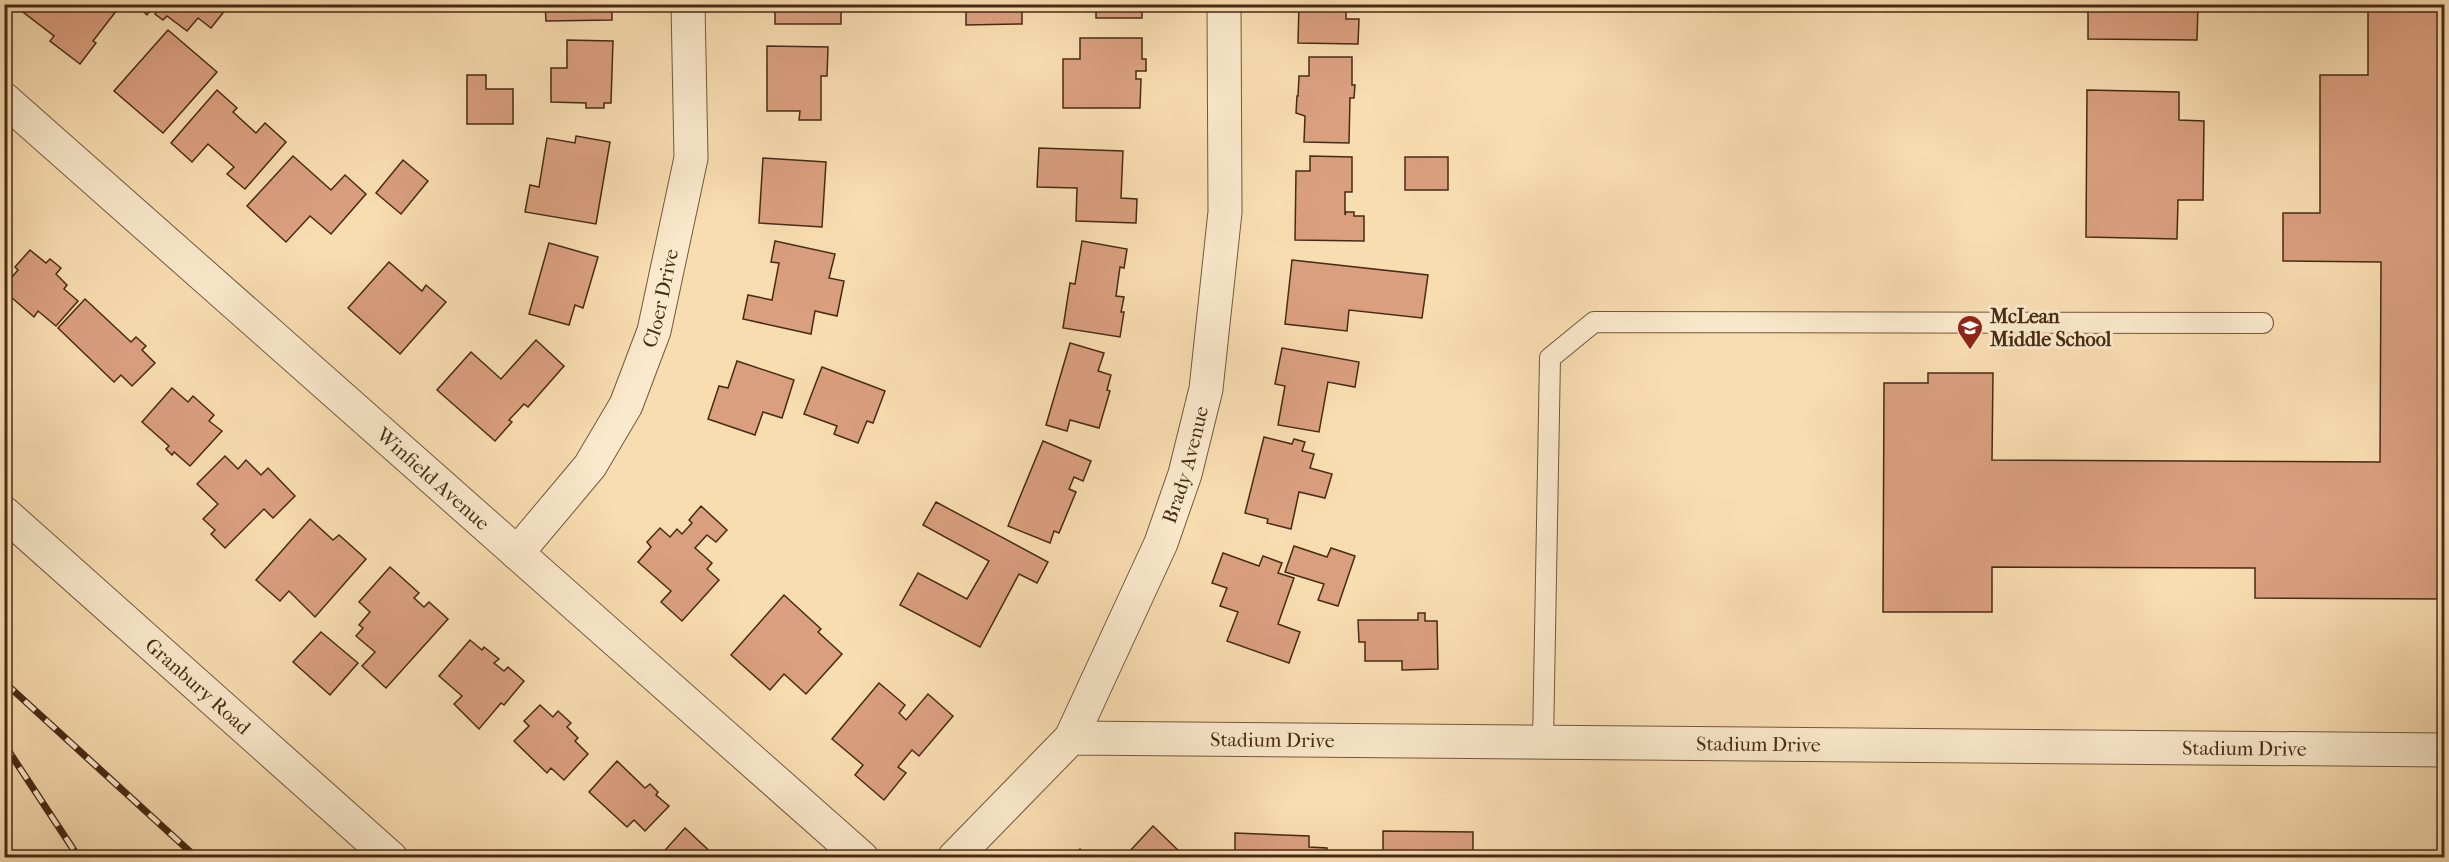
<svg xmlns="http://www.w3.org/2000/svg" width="2449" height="862" font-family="'IM FELL French Canon',serif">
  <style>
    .building { fill: #da9f7f; stroke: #472b14; stroke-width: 1.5 }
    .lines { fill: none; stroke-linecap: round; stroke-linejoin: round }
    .service-casing { stroke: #73583b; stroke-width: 22 }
    .minor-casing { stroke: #73583b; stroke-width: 35 }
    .tertiary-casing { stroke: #73583b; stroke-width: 35 }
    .service { stroke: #fae9cc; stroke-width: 20 }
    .minor { stroke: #fae9cc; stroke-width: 33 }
    .tertiary { stroke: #fae9cc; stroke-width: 33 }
    .rail-casing { stroke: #472b14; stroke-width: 7 }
    .rail { stroke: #fae9cc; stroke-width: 4.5; stroke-dasharray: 14; stroke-linecap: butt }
    .labels { text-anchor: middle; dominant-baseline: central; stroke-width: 6; stroke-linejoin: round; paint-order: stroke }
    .street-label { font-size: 20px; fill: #472b14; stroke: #fae9cc }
    .poi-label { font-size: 20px; font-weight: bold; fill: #472b14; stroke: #fae9cc; text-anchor: start }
  </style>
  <rect width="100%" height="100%" fill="#f8ddb1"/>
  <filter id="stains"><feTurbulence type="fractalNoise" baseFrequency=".00333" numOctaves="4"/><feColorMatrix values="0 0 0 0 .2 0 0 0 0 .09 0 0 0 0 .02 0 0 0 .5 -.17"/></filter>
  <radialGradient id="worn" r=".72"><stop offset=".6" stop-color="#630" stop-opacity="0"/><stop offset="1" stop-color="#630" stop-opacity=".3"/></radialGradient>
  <g class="building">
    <polygon points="29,4 118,4 120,6 93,41 96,43 80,64 50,41 54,36 23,12"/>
    <polygon points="135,4 155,4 147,15"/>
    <polygon points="162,4 230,4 211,28 198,18 187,31 167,16 163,20 155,14"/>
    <polygon points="545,4 612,4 612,20 546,21"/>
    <polygon points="775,4 841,7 841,24 775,24"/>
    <polygon points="966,4 1022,4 1022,24 966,25"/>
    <rect x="1096" y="4" width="46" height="14"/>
    <polygon points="1299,4 1346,4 1346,19 1359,19 1358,44 1298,43"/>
    <polygon points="2088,4 2198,4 2197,40 2088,39"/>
    <polygon points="2368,4 2444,4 2444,17 2438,17 2438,65 2444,65 2444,599 2255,598 2255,568 1992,567 1992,612 1883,612 1884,383 1928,383 1928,373 1993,373 1992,460 2380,462 2381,262 2283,261 2283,213 2320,213 2320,75 2368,75"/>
    <polygon points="168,30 217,72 163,133 114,91"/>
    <polygon points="1080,38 1142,38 1142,59 1146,59 1146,71 1136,71 1136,79 1141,79 1140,108 1063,108 1063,59 1080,59"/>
    <polygon points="567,40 613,41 611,103 604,103 604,108 586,108 586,103 551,102 551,68 567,68"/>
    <polygon points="767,46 828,47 827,76 821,76 821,120 799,120 800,111 767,111"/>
    <polygon points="1309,57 1352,57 1352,85 1355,85 1354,98 1350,98 1349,143 1304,142 1305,116 1296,113 1297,96 1298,96 1299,76 1309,76"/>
    <polygon points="467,75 486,75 486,89 513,89 513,124 467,124"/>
    <polygon points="217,90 237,108 233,112 256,133 265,123 286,142 245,189 227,174 234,167 208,144 192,162 171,143"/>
    <polygon points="2087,90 2179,92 2179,120 2204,121 2203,200 2178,200 2177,239 2086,237"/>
    <polygon points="576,136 610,142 596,224 525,212 530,185 539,187 547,138 575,143"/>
    <polygon points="1039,148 1123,151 1121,198 1137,199 1136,223 1076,221 1077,188 1037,187"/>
    <polygon points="293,156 331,190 345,175 366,194 331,234 310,216 286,242 247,206"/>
    <polygon points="1310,156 1352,157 1352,192 1345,192 1345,215 1346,212 1354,212 1354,216 1364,216 1364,241 1295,240 1296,171 1310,171"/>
    <rect x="1405" y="157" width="43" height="33"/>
    <polygon points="763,158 826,162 822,227 759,223"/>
    <polygon points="403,160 428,181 401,214 376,193"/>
    <polygon points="775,241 835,254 829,278 844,281 837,316 815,311 811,334 743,319 748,295 772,300 779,263 771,262"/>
    <polygon points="1082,241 1127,249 1124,268 1120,267 1116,296 1124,297 1121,312 1124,312 1120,337 1063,328 1070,283 1075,284"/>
    <polygon points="549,243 598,257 583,308 575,305 569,325 529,314"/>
    <polygon points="30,250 46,263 50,259 61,268 56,274 67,285 64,289 78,301 56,326 38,311 34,317 4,291 4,286 18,270 15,267"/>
    <polygon points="1292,260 1428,275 1422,318 1349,310 1347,331 1285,324"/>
    <polygon points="389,262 422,291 426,285 446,302 400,354 348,308"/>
    <polygon points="85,299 131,342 136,337 146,346 142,350 155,363 132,386 121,375 114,382 58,328"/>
    <polygon points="536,340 564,366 528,407 524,404 509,420 512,422 495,441 437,390 471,352 501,379"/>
    <polygon points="1070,343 1104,353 1098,371 1111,375 1107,390 1110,391 1099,428 1070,420 1067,431 1046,425"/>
    <polygon points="1282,348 1359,362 1355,387 1328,382 1319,432 1278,425 1285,386 1275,384"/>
    <polygon points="737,361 794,380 782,418 763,412 755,435 708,419 719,386 728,388"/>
    <polygon points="822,367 885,391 873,423 867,421 858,443 834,434 837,426 804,414"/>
    <polygon points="172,388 188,402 193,396 214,415 209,421 222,431 190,466 174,452 172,455 166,449 169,446 142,422"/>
    <polygon points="1264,437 1292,444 1294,439 1305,442 1302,451 1314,454 1310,468 1332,474 1325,498 1299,492 1291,529 1267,523 1268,519 1245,513"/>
    <polygon points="1043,441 1091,461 1083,481 1074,477 1069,489 1076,492 1059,533 1054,531 1050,543 1008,526"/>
    <polygon points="225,456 238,469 246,460 261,475 268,468 295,496 273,518 264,509 225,548 211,534 215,530 203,519 218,504 197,484"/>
    <polygon points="936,502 1048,562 1037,583 1019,574 980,647 900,605 918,573 967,599 989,561 923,525"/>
    <polygon points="701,506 727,530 716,542 707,535 695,548 712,563 707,569 719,580 682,621 661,602 671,591 638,562 651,547 647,542 660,528 670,537 677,529 682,534 692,523 689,520"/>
    <polygon points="310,519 333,540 339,535 366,559 315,617 289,591 280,601 256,580"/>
    <polygon points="1294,546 1327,557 1331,548 1355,556 1338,606 1318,600 1324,584 1285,572"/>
    <polygon points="1223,553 1259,566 1263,556 1282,563 1278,573 1294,578 1278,624 1300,632 1289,663 1227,641 1238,612 1220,606 1227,588 1212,583"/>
    <polygon points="390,567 419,593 414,598 424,607 429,602 448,619 386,688 362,666 375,652 356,636 363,628 359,625 370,612 359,602"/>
    <polygon points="784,595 821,629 818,632 842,654 806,694 784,674 770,690 731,655"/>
    <polygon points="1418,613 1425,613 1425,621 1437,621 1438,669 1402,670 1402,661 1365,661 1365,642 1359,642 1358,620 1418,620"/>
    <polygon points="321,632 358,663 330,695 293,662"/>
    <polygon points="470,640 482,650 484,647 499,659 494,663 504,671 508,667 524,681 504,705 501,703 479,729 454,704 462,696 439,676"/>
    <polygon points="879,683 905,705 899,713 906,720 928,694 953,716 919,756 912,750 898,767 906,773 884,800 855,775 863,765 832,739"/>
    <polygon points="540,705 553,717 558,711 571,723 567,727 578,738 575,741 588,754 564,780 551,768 547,773 514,741 529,726 524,721"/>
    <polygon points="617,761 645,788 650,784 658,792 656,795 669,806 645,831 634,820 627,827 589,792"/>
    <polygon points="1153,826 1180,852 1175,858 1135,858 1129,852"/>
    <polygon points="685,828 717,858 658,858"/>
    <polygon points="1383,831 1473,832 1473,858 1383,858"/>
    <polygon points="1235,833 1309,836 1309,847 1327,848 1327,858 1235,858"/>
    <polygon points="1080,849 1090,858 1072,858"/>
  </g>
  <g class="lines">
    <defs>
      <polyline id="service" points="1543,742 1550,358 1594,322 2263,323"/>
      <g id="minor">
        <path id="s1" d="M 4,99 L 862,858"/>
        <path id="s2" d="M 517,553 L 590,466 L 626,405 L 654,331 L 691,158 L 688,4"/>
        <path id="s3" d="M 1071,738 L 1161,543 L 1185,474 L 1206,389 L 1225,212 L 1224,4"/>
      </g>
      <g id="tertiary">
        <path id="s4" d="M 4,513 L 391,858"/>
        <path id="s5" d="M 954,858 L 1071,738 L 2444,750"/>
      </g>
    </defs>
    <use href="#service" class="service-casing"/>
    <use href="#minor" class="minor-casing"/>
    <use href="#tertiary" class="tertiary-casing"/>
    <use href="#service" class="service"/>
    <use href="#minor" class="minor"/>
    <use href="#tertiary" class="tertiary"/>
    <defs>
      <g id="rail">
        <polyline points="4,682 197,858"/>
        <polyline points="4,744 79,858"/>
      </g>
    </defs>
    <use href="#rail" class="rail-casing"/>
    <use href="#rail" class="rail"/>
  </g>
  <defs>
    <symbol id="school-pin" viewBox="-11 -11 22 30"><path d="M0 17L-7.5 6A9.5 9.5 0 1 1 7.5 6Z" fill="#8f2418" stroke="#fae9cc"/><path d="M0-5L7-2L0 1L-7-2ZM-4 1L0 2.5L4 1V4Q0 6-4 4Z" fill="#fff"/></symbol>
  </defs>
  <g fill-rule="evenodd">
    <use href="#school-pin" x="1955" y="313" width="30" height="40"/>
  </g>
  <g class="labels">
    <g class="street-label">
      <text stroke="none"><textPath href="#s2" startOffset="297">Cloer Drive</textPath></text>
      <text stroke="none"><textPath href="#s3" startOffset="297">Brady Avenue</textPath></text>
      <text stroke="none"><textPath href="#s1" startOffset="573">Winfield Avenue</textPath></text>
      <text stroke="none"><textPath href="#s4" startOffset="260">Granbury Road</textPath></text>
      <text stroke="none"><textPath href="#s5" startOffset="369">Stadium Drive</textPath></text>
      <text stroke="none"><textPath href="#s5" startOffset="855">Stadium Drive</textPath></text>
      <text stroke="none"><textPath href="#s5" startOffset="1341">Stadium Drive</textPath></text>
    </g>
    <g class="poi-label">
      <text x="1990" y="316">McLean<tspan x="1990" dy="23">Middle School</tspan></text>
    </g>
  </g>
  <rect width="2449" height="862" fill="none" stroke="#f8ddb1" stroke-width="24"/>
  <rect x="6" y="6" width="2437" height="850" fill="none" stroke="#472b14" stroke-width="3"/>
  <rect x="12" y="12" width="2425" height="838" fill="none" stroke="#472b14" stroke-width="1.5"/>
  <rect width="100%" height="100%" filter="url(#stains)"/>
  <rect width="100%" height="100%" fill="url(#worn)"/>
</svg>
